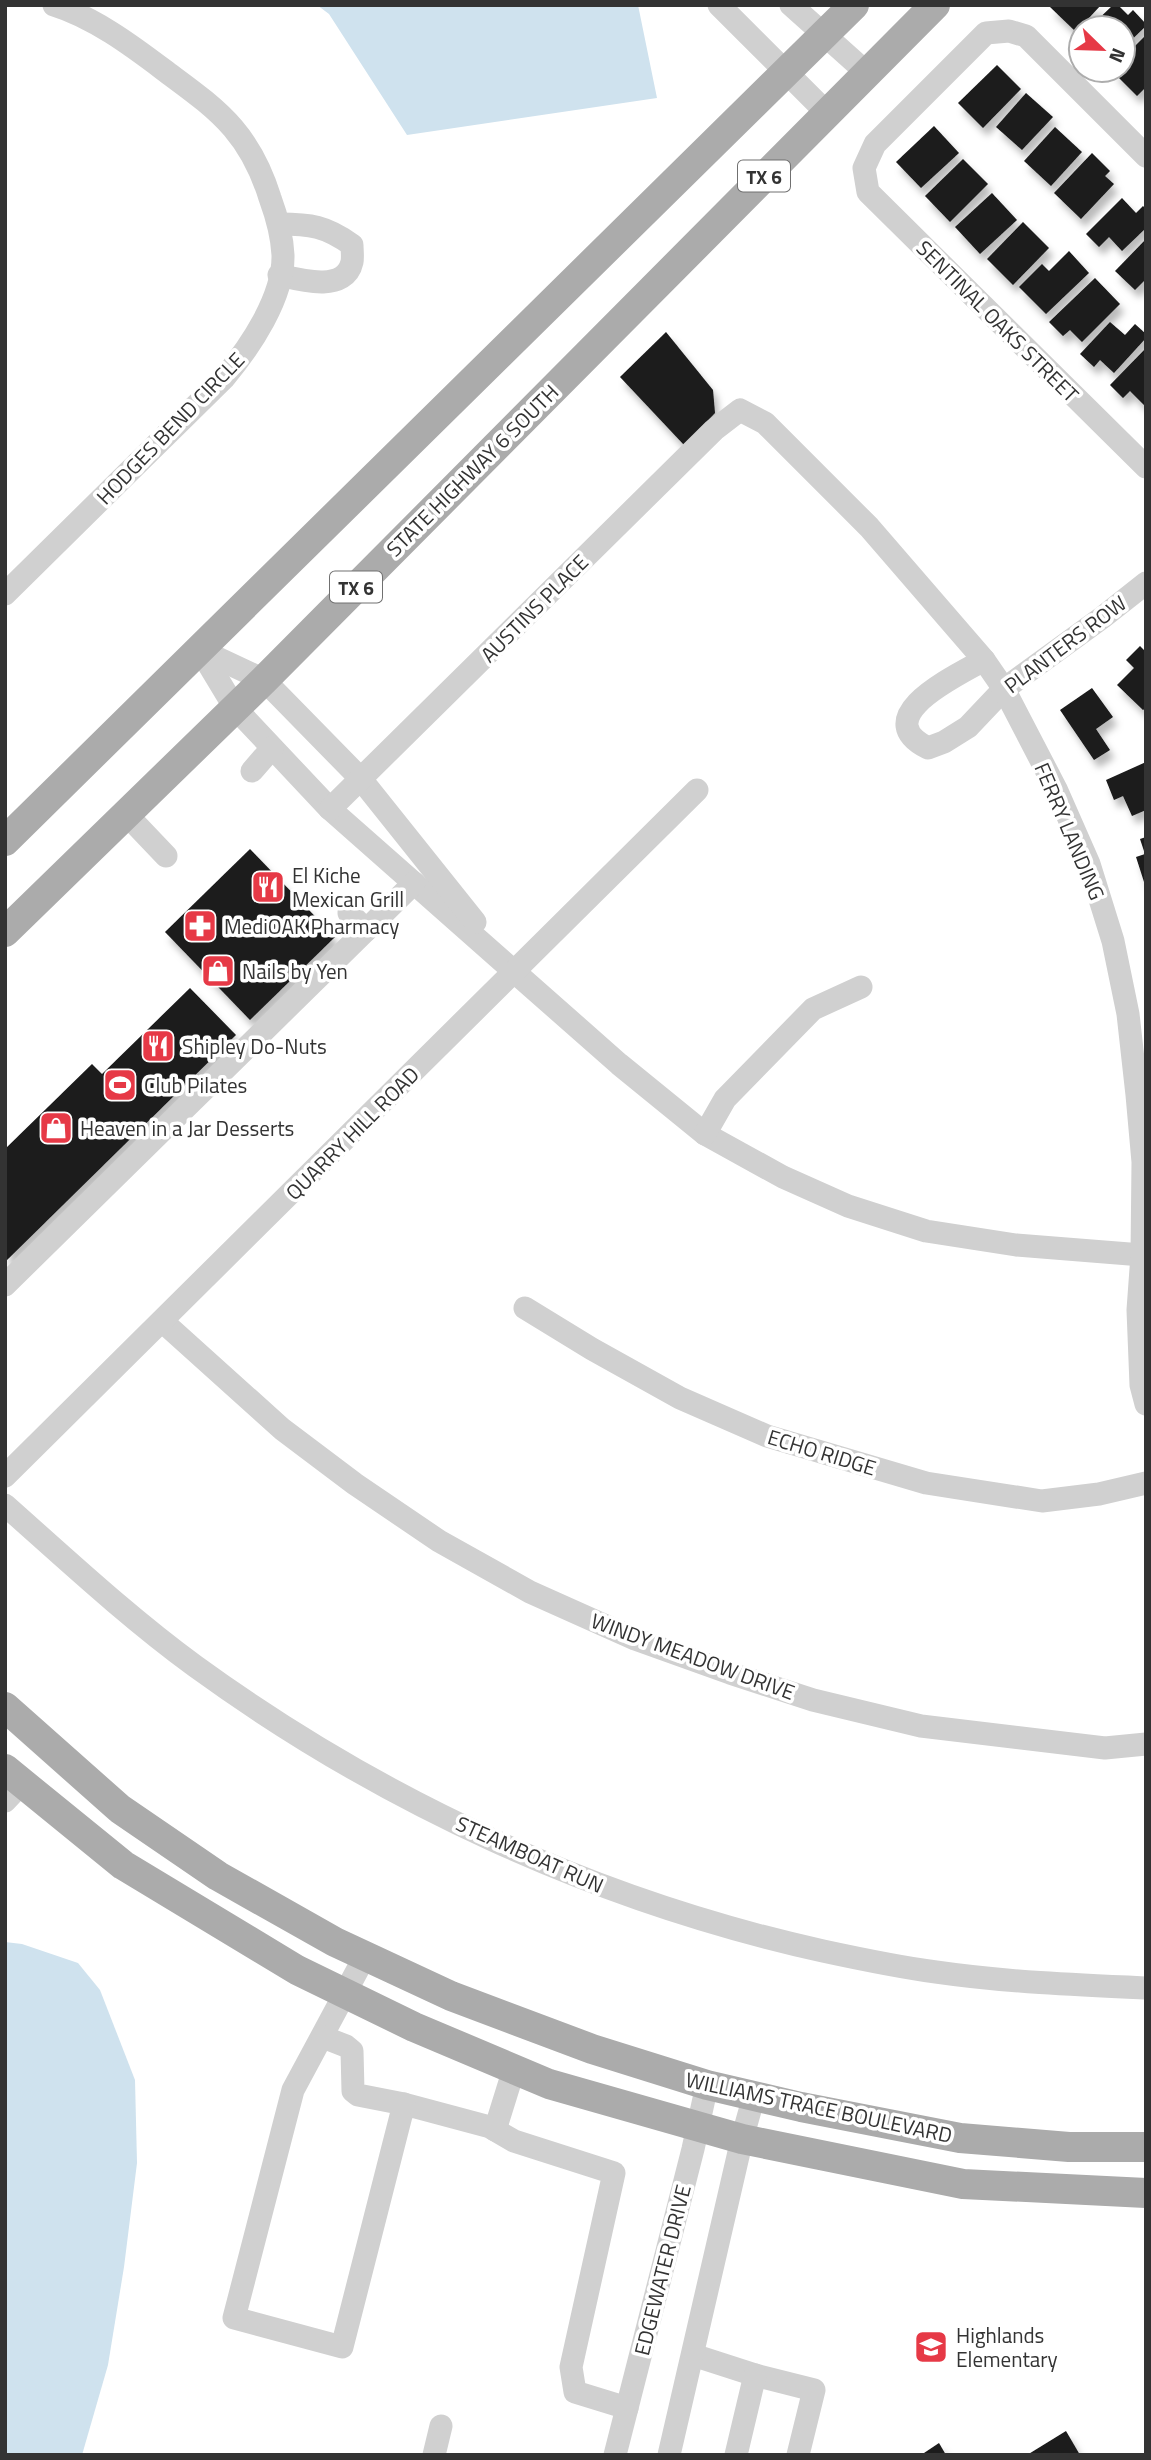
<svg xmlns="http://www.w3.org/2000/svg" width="1151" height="2460" font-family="'Titillium Web',sans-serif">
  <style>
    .water { fill: #cfe2ee }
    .building { fill: #1a1a1a; filter: url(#shadow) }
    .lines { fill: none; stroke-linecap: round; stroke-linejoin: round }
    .minor { stroke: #d0d0d0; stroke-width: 23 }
    .major { stroke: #ababab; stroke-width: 30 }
    .labels { text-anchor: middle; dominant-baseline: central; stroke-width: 7; stroke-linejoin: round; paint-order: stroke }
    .shield { fill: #fff; stroke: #707070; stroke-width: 2 }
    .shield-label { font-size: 19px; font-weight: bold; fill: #333 }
    .street-label { font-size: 21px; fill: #333; stroke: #fff }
    .poi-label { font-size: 21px; fill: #333; stroke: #fff; text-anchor: start }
  </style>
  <defs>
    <filter id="shadow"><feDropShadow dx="4.5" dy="8" stdDeviation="3.5" flood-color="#0004"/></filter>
  </defs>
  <rect width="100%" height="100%" fill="#fff"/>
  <g class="water">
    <polygon points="317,5 638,5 657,98 407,135 329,14"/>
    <polygon points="5,1942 22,1944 78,1963 100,1990 135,2080 137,2163 124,2267 108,2365 82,2455 5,2455"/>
  </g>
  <g class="building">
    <polygon points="1052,5 1101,5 1076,32 1050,7"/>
    <polygon points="1113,5 1118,5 1128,15 1133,10 1146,24 1146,26 1123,48 1123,28 1089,28"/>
    <polygon points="1146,35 1146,87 1137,96 1111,70 1123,70 1123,58"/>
    <polygon points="997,65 1021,89 983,128 958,103"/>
    <polygon points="1026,93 1053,117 1022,150 996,127"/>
    <polygon points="934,126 959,153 921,188 896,162"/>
    <polygon points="1055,127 1082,152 1051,186 1024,161"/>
    <polygon points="1092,153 1110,171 1105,176 1114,184 1081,219 1054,193"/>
    <polygon points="963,159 988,184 950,222 925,196"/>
    <polygon points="992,193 1017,220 980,254 955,227"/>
    <polygon points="1122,198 1136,213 1143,206 1146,209 1146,228 1122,251 1109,237 1099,247 1086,234"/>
    <polygon points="1023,222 1049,248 1013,285 987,259"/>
    <polygon points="1146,239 1146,279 1135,290 1115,271"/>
    <polygon points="1069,251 1089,273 1046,314 1019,287 1042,264 1049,271"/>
    <polygon points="1095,278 1120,304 1082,342 1070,330 1063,336 1049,322"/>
    <polygon points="1110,322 1125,335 1135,324 1146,334 1146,338 1114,373 1100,360 1094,367 1080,354"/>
    <polygon points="666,332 713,390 715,413 684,445 620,377"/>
    <polygon points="1146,348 1146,403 1144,405 1130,391 1123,398 1110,385"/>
    <polygon points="1140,646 1146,652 1146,708 1143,710 1117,685 1134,668 1126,660"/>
    <polygon points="1092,688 1113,717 1096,729 1110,750 1094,760 1060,710"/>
    <polygon points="1146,762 1146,810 1132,816 1123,796 1114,800 1106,780"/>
    <polygon points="1146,837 1146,885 1145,885 1136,857 1145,854 1140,839"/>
    <polygon points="250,849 335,937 250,1020 165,932"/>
    <polygon points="190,988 236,1035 5,1262 5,1149 92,1064 102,1074"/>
    <polygon points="1066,2431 1080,2455 1027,2455"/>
    <polygon points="939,2443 946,2455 921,2455"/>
  </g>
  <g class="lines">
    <g class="minor">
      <polyline points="719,5 827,113"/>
      <polyline points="791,5 867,73"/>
      <polyline points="1146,156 1026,36 1009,31 986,33 875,144 864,168 868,192 1146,467"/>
      <path d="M 279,224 C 310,224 326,226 352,245 C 352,250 353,257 352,262 C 345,293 300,280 279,275"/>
      <path d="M 5,594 L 224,378 C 250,347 284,297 283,255 C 282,235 277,217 270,198 C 262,172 251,149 233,128 C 213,105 188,88 164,70 C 131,45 93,17 54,5"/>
      <polyline points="200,650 235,708 330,809 619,1064 705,1134 783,1177 848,1206 926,1231 1016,1245 1142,1255"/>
      <polyline points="200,650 264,680 360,778 475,922"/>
      <path d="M 984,660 C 958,675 866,717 928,748 L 944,742 L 968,727 L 1004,689 L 1103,617 L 1146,583"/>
      <polyline points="252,771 272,748"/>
      <polyline points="330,809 714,430 740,410 765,423 869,527 984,660 1004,689 1056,789 1089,864 1113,941 1128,1014 1137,1095 1143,1162 1142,1255 1138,1310 1141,1385 1146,1404"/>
      <polyline points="126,814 166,856"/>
      <polyline points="349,913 366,930"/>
      <polyline points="705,1134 725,1099 813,1009 861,987"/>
      <polyline points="5,1285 414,883"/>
      <polyline points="525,1308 592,1349 680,1398 767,1436 926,1483 1042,1501 1099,1494 1146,1483"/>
      <polyline points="162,1321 282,1429 355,1484 439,1541 530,1592 635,1639 730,1673 813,1700 921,1726 1105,1748 1146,1744"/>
      <polyline points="5,1476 697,790"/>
      <path d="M 5,1505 C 67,1560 128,1617 195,1666 C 382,1802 597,1901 823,1951 C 860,1959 898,1967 936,1972 C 1005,1982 1076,1985 1146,1988"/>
      <polyline points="5,1801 22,1783"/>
      <polyline points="365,1956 293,2090 234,2318 342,2347 404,2104 490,2127 514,2141 614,2173 571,2367 575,2392 627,2408"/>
      <polyline points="323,2037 346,2046 352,2051 353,2091 358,2095 404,2104"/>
      <polyline points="495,2130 514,2069"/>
      <polyline points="693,2355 755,2375 814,2390 798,2455"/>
      <polyline points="434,2455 441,2426"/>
      <polyline points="615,2455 693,2149 707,2085"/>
      <polyline points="669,2455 742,2139 754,2096"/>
      <polyline points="736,2455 755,2375"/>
    </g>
    <g class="major">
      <polyline points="5,841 854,5"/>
      <polyline points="5,932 264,680 935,5"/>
      <polyline points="5,1707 120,1809 218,1876 335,1942 451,1996 592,2049 707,2085 801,2107 960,2138 1069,2147 1146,2147"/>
      <polyline points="5,1769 123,1865 297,1970 414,2027 549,2084 742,2139 963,2184 1146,2193"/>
    </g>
  </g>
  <defs>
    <symbol id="restaurant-square" viewBox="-11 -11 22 22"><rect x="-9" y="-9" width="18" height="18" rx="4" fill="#e63946" stroke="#fff"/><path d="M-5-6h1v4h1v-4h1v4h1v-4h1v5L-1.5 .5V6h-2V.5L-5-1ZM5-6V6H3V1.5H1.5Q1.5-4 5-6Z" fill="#fff"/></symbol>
    <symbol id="pharmacy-square" viewBox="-11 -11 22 22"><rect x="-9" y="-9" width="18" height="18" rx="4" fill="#e63946" stroke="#fff"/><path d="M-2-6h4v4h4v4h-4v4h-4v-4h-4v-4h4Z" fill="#fff"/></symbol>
    <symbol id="shop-square" viewBox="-11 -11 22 22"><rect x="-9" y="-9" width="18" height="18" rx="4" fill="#e63946" stroke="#fff"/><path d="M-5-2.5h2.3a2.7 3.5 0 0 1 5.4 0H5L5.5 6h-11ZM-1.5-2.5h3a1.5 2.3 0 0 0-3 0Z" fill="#fff"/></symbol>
    <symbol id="stadium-square" viewBox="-11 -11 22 22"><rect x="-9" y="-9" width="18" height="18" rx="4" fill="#e63946" stroke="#fff"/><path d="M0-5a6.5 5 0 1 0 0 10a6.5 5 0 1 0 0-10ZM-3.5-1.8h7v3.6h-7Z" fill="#fff"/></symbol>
    <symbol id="school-square" viewBox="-11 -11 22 22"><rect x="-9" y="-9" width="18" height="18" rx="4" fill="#e63946" stroke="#fff"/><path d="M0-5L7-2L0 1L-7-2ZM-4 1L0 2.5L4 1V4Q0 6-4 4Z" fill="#fff"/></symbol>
  </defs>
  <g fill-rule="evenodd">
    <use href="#restaurant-square" x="249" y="868" width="38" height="38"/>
    <use href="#pharmacy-square" x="181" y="907" width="38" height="38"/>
    <use href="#shop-square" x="199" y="952" width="38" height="38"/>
    <use href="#restaurant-square" x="139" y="1027" width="38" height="38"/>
    <use href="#stadium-square" x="101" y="1066" width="38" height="38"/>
    <use href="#shop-square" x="37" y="1109" width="38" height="38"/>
    <use href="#school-square" x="912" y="2328" width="38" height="38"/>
  </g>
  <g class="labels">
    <g class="shield">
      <rect x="738" y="160.5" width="52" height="31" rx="5"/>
      <rect x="330" y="571.5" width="52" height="31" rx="5"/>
    </g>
    <g class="shield-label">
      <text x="764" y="176">TX 6</text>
      <text x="356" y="587">TX 6</text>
    </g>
    <g class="street-label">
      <text transform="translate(998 321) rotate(45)">SENTINAL OAKS STREET</text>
      <text transform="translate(170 428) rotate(-46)">HODGES BEND CIRCLE</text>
      <text transform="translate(472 470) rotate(-45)">STATE HIGHWAY 6 SOUTH</text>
      <text transform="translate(534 608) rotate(-45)">AUSTINS PLACE</text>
      <text transform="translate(1065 644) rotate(-37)">PLANTERS ROW</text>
      <text transform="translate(1070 831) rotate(67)">FERRY LANDING</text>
      <text transform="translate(352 1133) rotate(-45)">QUARRY HILL ROAD</text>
      <text transform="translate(822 1452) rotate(17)">ECHO RIDGE</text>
      <text transform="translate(693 1656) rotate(20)">WINDY MEADOW DRIVE</text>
      <text transform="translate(530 1854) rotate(24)">STEAMBOAT RUN</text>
      <text transform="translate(819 2107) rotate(12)">WILLIAMS TRACE BOULEVARD</text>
      <text transform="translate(662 2270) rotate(-76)">EDGEWATER DRIVE</text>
    </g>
    <g class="poi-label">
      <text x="292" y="875">El Kiche<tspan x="292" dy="24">Mexican Grill</tspan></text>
      <text x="224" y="926">MediOAK Pharmacy</text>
      <text x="242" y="971">Nails by Yen</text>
      <text x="182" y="1046">Shipley Do-Nuts</text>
      <text x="144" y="1085">Club Pilates</text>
      <text x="80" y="1128">Heaven in a Jar Desserts</text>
      <text x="956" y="2335">Highlands<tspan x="956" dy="24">Elementary</tspan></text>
    </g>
  </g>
  <rect width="1151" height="2460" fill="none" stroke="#333333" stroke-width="14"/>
  <g transform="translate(1102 49) rotate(113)"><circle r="33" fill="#ffffff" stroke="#adadad" stroke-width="2"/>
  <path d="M0-5L12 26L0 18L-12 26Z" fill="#e63946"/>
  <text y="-10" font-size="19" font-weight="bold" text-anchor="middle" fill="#333333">N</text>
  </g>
</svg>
